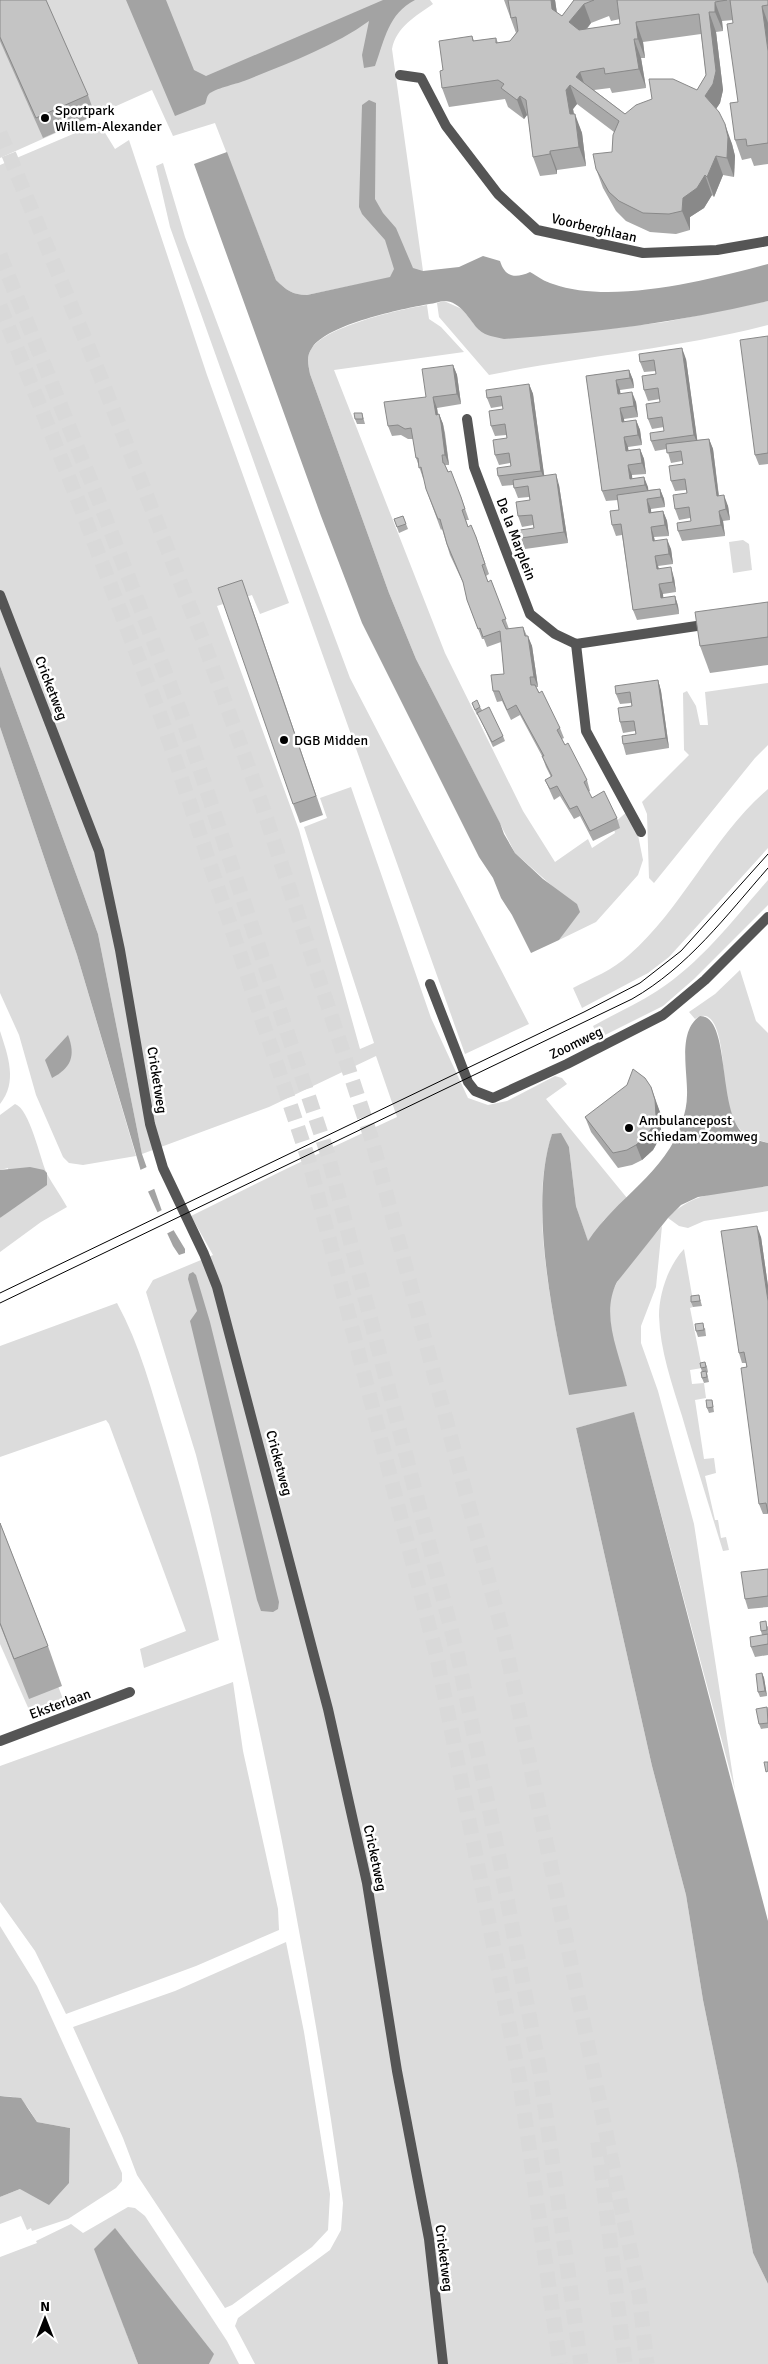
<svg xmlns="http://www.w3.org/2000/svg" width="768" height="2364" font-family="Signika,sans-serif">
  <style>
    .green { fill: #dcdcdc }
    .water { fill: #a3a3a3 }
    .pier { fill: #fff }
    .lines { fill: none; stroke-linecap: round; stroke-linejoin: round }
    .highway-tunnel { stroke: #d9d9d9; stroke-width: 15; stroke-dasharray: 15 8; stroke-linecap: butt }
    .street { stroke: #555; stroke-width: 10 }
    .tram { stroke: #000; stroke-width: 1 }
    .wall { fill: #a9a9a9; fill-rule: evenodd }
    .shaded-wall { fill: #898989 }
    .building { fill: #c4c4c4; stroke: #898989; fill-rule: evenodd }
    .poi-dot { fill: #000; stroke: #fff; stroke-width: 2 }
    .labels { text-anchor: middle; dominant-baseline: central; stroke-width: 5; stroke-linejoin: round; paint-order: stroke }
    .poi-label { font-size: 14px; fill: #000; stroke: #fff; text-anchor: start }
    .street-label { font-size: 14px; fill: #000; stroke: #fff }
  </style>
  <rect width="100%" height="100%" fill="#fff"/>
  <g class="green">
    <path d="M 0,0 L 430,0 L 433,4 C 416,16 396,27 392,49 L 423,271 L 307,295 C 293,295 286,290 276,280 L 215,123 L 173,136 L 152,90 L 0,158 Z"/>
    <path d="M 99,123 L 115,149 L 129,140 L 207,375 L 289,603 L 260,614 L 252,595 L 217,606 L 299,830 L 360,1049 L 374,1043 L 304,827 L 327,818 L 320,798 L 351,787 L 431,1018 L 468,1098 L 488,1105 L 507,1101 L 555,1076 L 562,1078 L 567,1084 L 546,1099 L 627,1198 L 604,1220 L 588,1242 L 576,1206 L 569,1147 L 552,1135 C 530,1200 549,1294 562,1361 L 627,1386 C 620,1361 602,1318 612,1293 C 619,1273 648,1243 662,1226 L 656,1287 L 641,1326 L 641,1343 L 658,1391 L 694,1524 L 735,1790 L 634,1413 L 576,1428 L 652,1766 L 686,1895 L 703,2000 L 737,2166 L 753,2253 L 768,2284 L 768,2364 L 255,2364 L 235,2326 L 238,2318 L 330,2250 L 341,2230 L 343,2203 C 311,1968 263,1737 209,1506 L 196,1455 L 146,1292 L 153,1280 L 213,1255 L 191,1216 L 288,1168 L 397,1117 L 376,1056 L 269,1107 L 142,1154 L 98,934 L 0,666 L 0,165 Z"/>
    <polygon points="163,163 185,237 350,678 529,1024 465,1054 170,227 156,166"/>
    <path d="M 444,301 L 462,309 L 480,331 L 599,330 L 665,322 L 768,301 L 768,325 C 675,349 583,356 489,375 L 439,317 L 437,303 Z"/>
    <path d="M 427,305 L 429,319 L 441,327 L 464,352 L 334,370 L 445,653 L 523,811 L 555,862 L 588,839 L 592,848 L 615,833 L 613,824 L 630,809 L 634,815 L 643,860 L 638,875 L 596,922 L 559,940 L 564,932 L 560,893 L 515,853 L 416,659 L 389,593 L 310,374 C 308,364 306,356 312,348 C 327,326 401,309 427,305 Z"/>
    <polygon points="743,540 749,544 752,570 733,573 729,542"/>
    <polygon points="768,683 768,745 755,758 654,883 649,878 647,814 642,802 689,755 684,750 683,693 687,691 696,706 700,725 708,725 705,692"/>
    <polygon points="0,727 77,955 136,1156 83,1165 69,1163 63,1157 36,1095 19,1035 0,993"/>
    <path d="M 768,789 L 768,848 L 669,957 L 648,973 L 582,1008 L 573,988 C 592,978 613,970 629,955 C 683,908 713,836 768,789 Z"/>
    <path d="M 768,880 L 768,905 L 694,979 L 663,1006 L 599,1038 L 593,1026 C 614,1014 637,1004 657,991 C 701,963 734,919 768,880 Z"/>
    <path d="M 740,970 L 756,1021 L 768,1033 L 768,1143 C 756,1139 743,1136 736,1124 C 730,1113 727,1099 725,1087 C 723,1073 723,1000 695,1019 L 689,1012 L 715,994 Z"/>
    <path d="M 0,1031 C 8,1056 18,1082 0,1104 Z"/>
    <path d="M 15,1104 C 30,1109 40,1159 47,1174 C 53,1185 61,1196 67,1207 L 41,1222 L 0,1252 L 0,1218 L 14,1207 L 8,1168 L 0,1170 L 0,1115 Z"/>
    <path d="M 768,1186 L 768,1211 L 704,1221 L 688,1228 L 679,1226 L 668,1218 C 693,1190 733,1191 768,1186 Z"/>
    <path d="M 684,1249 L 693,1301 L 693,1307 L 690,1308 L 702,1368 L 690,1370 L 692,1384 L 704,1383 L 706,1398 L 695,1400 L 704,1459 L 714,1458 L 716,1473 L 705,1476 L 715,1520 L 718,1520 L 721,1538 L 726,1537 L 729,1550 L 723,1551 C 709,1506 695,1461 682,1416 C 672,1384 660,1350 659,1316 C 659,1294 668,1266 684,1249 Z"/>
    <path d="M 117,1303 C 140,1345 152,1392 166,1438 C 186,1505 204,1572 219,1640 L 144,1668 L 140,1649 L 186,1631 L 109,1424 L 106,1420 L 0,1457 L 0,1346 Z"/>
    <polygon points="0,1535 63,1699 30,1712 0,1644"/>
    <polygon points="233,1682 243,1751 278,1909 279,1930 196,1966 66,2014 35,1951 0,1902 0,1766"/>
    <path d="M 0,1926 L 37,1986 L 122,2173 L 122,2181 L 116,2188 L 68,2219 L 32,2231 L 31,2228 L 27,2230 L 21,2216 L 0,2224 L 0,2197 L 20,2189 L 70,2128 L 37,2122 C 26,2104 23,2096 0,2096 Z"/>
    <polygon points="286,1942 304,2032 330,2194 328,2230 312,2247 232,2305 225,2308 137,2175 123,2138 73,2027 175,1991"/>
    <polygon points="128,2207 135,2208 145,2216 227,2341 239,2364 209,2364 213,2354 115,2229 95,2249 138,2364 0,2364 0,2257 37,2243 36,2241 71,2224 83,2233"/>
  </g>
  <g class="water">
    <path d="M 126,0 L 166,0 L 194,70 L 206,76 L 383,0 L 415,0 C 388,14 385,39 375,66 L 364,68 L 362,55 L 369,21 C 333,47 286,64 244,81 C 236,84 214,89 209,94 C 206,97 207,101 205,104 L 175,116 Z"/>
    <path d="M 369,100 L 376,103 L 375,199 L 383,213 L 396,228 L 413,268 L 423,271 L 459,267 L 483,256 L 500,261 C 505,277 515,279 530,272 C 537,276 545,282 553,284 C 612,305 709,280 768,264 L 768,301 C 682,322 593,333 504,339 C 495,337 486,336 479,330 C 469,320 461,301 444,301 C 440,301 434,304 429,304 C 402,309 327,324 312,348 C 306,356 308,364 310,374 L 389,593 L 416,659 L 500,823 L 504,834 L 515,853 L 543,879 L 577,904 L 580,912 L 559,940 L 531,953 L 512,915 L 501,898 L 493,878 L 479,857 L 362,623 L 321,516 L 194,164 L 227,152 L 276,280 C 286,290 293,295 307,295 L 390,277 L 394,269 L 385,240 L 362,214 L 359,207 L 362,105 Z"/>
    <polygon points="0,666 98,934 142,1154 162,1211 185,1249 185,1253 179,1255 173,1246 145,1185 77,955 0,727"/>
    <path d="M 700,1016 C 731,1016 717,1110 743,1133 C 750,1139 760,1141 768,1143 L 768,1186 L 698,1197 L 681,1205 L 668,1218 L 617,1282 C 600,1315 619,1352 627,1386 L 569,1395 C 554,1322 528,1206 552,1134 L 561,1133 L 569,1147 L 576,1206 L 588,1241 C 616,1198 666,1173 682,1122 C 685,1113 687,1104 687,1095 C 688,1072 677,1031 700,1016 Z"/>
    <path d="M 68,1035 C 76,1056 71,1068 52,1078 L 45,1060 Z"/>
    <polygon points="30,1167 44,1170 47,1173 47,1185 0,1218 0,1170"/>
    <polygon points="193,1272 196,1275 210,1322 279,1602 278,1609 273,1612 261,1611 257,1600 190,1321 197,1311 188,1279 189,1274"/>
    <polygon points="634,1412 768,1921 768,2284 753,2253 737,2166 703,2000 686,1895 652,1766 576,1428"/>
    <polygon points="0,2096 21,2098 37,2122 70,2128 69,2183 49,2205 20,2189 0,2197"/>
    <polygon points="115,2228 214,2354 209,2364 138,2364 94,2249"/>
  </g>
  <g class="pier">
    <polygon points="149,1166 156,1188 145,1193 138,1171"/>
    <polygon points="164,1209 176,1229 164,1235 154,1214"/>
  </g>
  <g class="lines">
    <g class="highway-tunnel">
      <polyline points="0,133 97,368 204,643 260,799 372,1140 504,1638 639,2293 647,2364"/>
      <polyline points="0,255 99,501 181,713 328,1155 457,1652 499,1857 540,2072 581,2364"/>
      <polyline points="0,306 81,508 162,720 309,1161 437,1657 519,2076 560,2364"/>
      <polyline points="598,2142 625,2364"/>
    </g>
    <g class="street">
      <polyline points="400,75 421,78 446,126 498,194 537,230 643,253 717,250 768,241"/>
      <polyline points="467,419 474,467 530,614 555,634 576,644 710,624"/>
      <polyline points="0,595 99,851 120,950 150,1124 163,1168 204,1254 217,1287 328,1709 367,1883 397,2071 429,2239 443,2364"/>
      <polyline points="576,644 586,731 641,832"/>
      <polyline points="430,984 468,1082 475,1091 493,1098 567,1064 663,1015 705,980 768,917"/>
      <polyline points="0,1741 130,1692"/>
    </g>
    <g class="tram">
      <polyline points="0,1293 584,1012 640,983 681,951 768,854"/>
      <path d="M 0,1303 L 632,999 C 688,967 726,916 768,868"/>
    </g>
  </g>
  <g class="wall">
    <polygon points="0,0 88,95 95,115 43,138 0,41"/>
    <path d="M 504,0 L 555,0 L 557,13 L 562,16 L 574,0 L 768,0 L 768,164 L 754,166 L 751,158 L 742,160 L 735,140 L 738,102 L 733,20 L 722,21 L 723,31 L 716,32 L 723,90 L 720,103 L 716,109 L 732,144 L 735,156 L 734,177 L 723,175 L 714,197 L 712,195 L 704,208 L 690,217 L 690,230 L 676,234 L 650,232 L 626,221 L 616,211 L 603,188 L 596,169 L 612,152 L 614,132 L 577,104 L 573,109 L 574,114 L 582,133 L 586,166 L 557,170 L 557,174 L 540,176 L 533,157 L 528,116 L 527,115 L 524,119 L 508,107 L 505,99 L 449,107 L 442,88 L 443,70 L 472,36 L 474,41 L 496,38 L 498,43 L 510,41 L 516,33 ZM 609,16 L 611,21 L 620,19 L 620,24 L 587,29 L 591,23 ZM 701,34 L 706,75 L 697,90 L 625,114 L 594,90 L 610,88 L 612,93 L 646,88 L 641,58 L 645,58 L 643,42 Z"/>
    <polygon points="768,336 768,464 759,465 755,455"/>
    <polygon points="639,354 686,359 697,440 709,439 713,449 719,496 728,506 730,520 723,521 725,536 682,541 678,531 691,521 690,518 679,520 675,509 687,493 686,490 675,491 671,481 683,464 682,461 671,463 667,449 655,451 651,441 664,431 664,427 652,429 648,419 660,402 660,399 648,401 644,390 656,374 656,371 644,372 640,362"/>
    <polygon points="453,365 457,375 461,404 437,408 438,414 439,414 443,424 445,433 449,465 445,465 461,497 469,520 466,520 468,527 476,537 489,574 486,576 488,582 491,580 509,629 523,627 527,636 532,646 538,687 536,687 560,728 564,738 562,739 565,745 587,780 590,791 588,792 592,798 617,818 620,828 593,841 580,816 574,819 560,796 554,800 545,780 551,777 546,767 542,756 520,715 511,720 502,701 497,702 493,691 504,674 501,642 487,647 484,639 482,639 467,600 464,585 450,555 442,529 441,530 426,489 424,478 423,478 416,458 413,439 408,439 401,435 392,436 388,426 426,397"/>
    <polygon points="629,370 633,380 634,388 620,390 620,393 636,402 638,417 624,419 624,422 636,420 640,430 642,445 628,447 628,450 640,449 644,459 646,474 632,475 632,479 644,477 648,490 660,489 664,499 665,507 651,509 651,512 663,511 667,521 669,536 654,537 655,541 671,549 673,564 658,566 659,569 674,578 676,592 663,594 663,598 675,596 678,606 679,614 637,620 633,610 622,535 616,536 612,525 619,510 618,500 606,501 602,491 586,376"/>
    <polygon points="529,384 533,394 544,476 559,485 568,543 525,549 521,538 534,528 533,525 522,527 518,516 530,500 529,497 518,498 513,485 502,486 498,476 511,466 510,463 499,465 495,455 507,438 506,435 495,436 491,426 503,409 503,406 491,408 487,398"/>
    <polygon points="362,413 365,424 357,424 355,419"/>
    <polygon points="403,516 408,529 399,533 394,519"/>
    <polygon points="249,599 323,815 300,823 293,804"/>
    <polygon points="768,602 768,665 710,673 700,646"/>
    <polygon points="658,680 661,691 669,748 626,755 623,744 636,734 635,731 623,733 620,722 632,706 631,703 620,704 616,694"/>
    <polygon points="472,703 480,707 482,710 503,736 505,741 493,747 478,714 477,715 474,708"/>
    <polygon points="656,1102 661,1115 661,1130 658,1141 653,1150 642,1160 632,1165 618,1168 591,1132 585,1117"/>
    <polygon points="761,1237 768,1286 768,1514 763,1514 759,1504 746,1363 742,1363 739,1353"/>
    <polygon points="699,1295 702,1306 693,1307 691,1302"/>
    <polygon points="705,1328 706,1336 698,1337 696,1331"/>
    <polygon points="705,1362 707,1367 708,1372 707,1373 709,1382 704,1383 702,1378 702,1372 701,1368"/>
    <polygon points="712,1400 713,1405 714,1412 709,1413 707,1408"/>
    <polygon points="0,1523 48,1646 62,1686 29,1699 0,1625"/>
    <polygon points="768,1569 768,1607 748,1609 745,1599"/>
    <polygon points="768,1626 768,1655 755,1657 751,1647 762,1635 761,1631"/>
    <polygon points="762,1673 764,1678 767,1696 760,1697 758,1692"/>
    <polygon points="767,1707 768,1709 768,1728 761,1729 759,1724"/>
  </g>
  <g class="shaded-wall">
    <polygon points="551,0 555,0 559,28 552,9"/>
    <polygon points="715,2 722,21 723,31 715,12"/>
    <polygon points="584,4 591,23 576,41 569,22"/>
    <polygon points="762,6 768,23 768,51"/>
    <polygon points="709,12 716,32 723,90 720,103 712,115 705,96"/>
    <polygon points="636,22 643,42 645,58 638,39"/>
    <polygon points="634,39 641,58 646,88 639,69"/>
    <polygon points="580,72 587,91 576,77"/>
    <polygon points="570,85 577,104 573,109 577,134 570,114 566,90"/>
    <polygon points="520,96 527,115 524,119 517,100"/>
    <polygon points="575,114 582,133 586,166 579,147"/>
    <polygon points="725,124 732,144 735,156 734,177 727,158"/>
    <polygon points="550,151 557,170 557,174 550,154"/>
    <polygon points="716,156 723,175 714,197 707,177"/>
    <polygon points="705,175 712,195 704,208 690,217 690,230 682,211 683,198"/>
    <polygon points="682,348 686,359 698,445 694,435"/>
    <polygon points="453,365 457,375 461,404 457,394"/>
    <polygon points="629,370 633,380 634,388 630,378"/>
    <polygon points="616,380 620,390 622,404 618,394"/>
    <polygon points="529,384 533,394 545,481 541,471"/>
    <polygon points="632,392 636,402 638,417 634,406"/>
    <polygon points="433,397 437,408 439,425 436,415"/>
    <polygon points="620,408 624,419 626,432 622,422"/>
    <polygon points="439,414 443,424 449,465 445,455"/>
    <polygon points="636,420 640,430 642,445 638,435"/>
    <polygon points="624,437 628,447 630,461 626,451"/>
    <polygon points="709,439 713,449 720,507 717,496"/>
    <polygon points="640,449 644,459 646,474 642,463"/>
    <polygon points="628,465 632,475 633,487 630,479"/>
    <polygon points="556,474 559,485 568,543 564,532"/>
    <polygon points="644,477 648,487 649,495 645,485"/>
    <polygon points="660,489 664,499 665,507 661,497"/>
    <polygon points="724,495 728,506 730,520 726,509"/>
    <polygon points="647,499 651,509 652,523 649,513"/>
    <polygon points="663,511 667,521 669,536 665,525"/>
    <polygon points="719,511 723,521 725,536 721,525"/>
    <polygon points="651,527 654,537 656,551 653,541"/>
    <polygon points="667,539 671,549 673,564 669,554"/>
    <polygon points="655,556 658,566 661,579 657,569"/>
    <polygon points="671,567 674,578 676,592 673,582"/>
    <polygon points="659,584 663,594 664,605 661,598"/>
    <polygon points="675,596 678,606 679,614 676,604"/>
    <polygon points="528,636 532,646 538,687 534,677"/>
    <polygon points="658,680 661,691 669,748 666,738"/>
    <polygon points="651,1087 661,1115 661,1130 658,1141 653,1150 642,1160 636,1145"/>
    <polygon points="757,1226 761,1237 768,1286 768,1301"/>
    <polygon points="762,1673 764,1678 767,1696 765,1691"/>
  </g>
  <g class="building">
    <polygon points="0,0 46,0 88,95 36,118 0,37"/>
    <path d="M 508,0 L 551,0 L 552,9 L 562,16 L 574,0 L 594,0 L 584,4 L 569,22 L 579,30 L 620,24 L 617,0 L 727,0 L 715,2 L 715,12 L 709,12 L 716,71 L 713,84 L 705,96 L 719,112 L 725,124 L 728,137 L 727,158 L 716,156 L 707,177 L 705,175 L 697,188 L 683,198 L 682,211 L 669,214 L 643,213 L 619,201 L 609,192 L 596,169 L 593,154 L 612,152 L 613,135 L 619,121 L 570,85 L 566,90 L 570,114 L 575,114 L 579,147 L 550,151 L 550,154 L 533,157 L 526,100 L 520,96 L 517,100 L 501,88 L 504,84 L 498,80 L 442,88 L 440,71 L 443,70 L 439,41 L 472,36 L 473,41 L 496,38 L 496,43 L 510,41 L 518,31 L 516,17 L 511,18 ZM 699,14 L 706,75 L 697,90 L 673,79 L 649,79 L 652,99 L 636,105 L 625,114 L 576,77 L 580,72 L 604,68 L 605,74 L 639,69 L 634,39 L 638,39 L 636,22 Z"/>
    <polygon points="730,0 768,0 768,5 762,6 768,51 768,143 747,146 746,139 735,140 730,103 738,102 727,24 733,23"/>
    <polygon points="768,336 768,453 755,455 740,340"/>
    <polygon points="682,348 694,435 651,441 650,433 664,431 662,417 648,419 646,404 660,402 658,388 644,390 642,376 656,374 654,360 640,362 639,354"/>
    <polygon points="453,365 457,394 433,397 436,415 439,414 441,423 445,455 442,455 443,463 444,463 448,472 451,471 461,497 465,509 462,510 468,527 471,525 476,537 485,564 482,565 485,574 488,582 491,580 506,619 502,620 506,629 523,627 525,636 528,636 534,677 530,677 531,685 535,685 539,693 542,691 560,728 557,730 565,745 568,743 583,772 587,780 584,782 592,798 604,791 617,818 590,831 577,806 570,809 557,786 550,789 545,780 552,776 542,756 544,756 516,705 507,710 499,691 493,691 491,675 504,674 500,631 483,637 480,628 478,629 467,600 463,582 447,544 440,519 438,519 426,489 421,467 419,468 418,458 416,458 411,428 405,429 398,425 388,426 384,402 426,397 422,369"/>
    <polygon points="629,370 630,378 616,380 618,394 632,392 634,406 620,408 622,422 636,420 638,435 624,437 626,451 640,449 642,463 628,465 630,479 644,477 645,485 602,491 586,376"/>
    <polygon points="529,384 541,471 498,476 497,468 511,466 509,453 495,455 493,440 507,438 505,424 491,426 489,411 503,409 501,396 487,398 486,390"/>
    <polygon points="354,413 362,413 363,419 355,419"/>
    <polygon points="709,439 717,496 724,495 726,509 719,511 721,525 678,531 677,523 691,521 689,507 675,509 673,495 687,493 685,479 671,481 669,466 683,464 681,451 667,453 666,444"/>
    <polygon points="556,474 564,532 521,538 520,530 534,528 532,515 518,516 516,502 530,500 528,486 514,488 513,480"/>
    <polygon points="660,489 661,497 647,499 649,513 663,511 665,525 651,527 653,541 667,539 669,554 655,556 657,569 671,567 673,582 659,584 661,598 675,596 676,604 633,610 621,524 612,525 610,511 619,510 617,495"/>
    <polygon points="403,516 406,524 397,527 394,519"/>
    <polygon points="242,580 316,796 293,804 218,588"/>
    <polygon points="768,602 768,637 700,646 695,612"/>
    <polygon points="658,680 666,738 623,744 622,736 636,734 634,721 620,722 618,708 632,706 630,692 616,694 615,686"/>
    <polygon points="477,700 480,707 475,710 472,703"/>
    <polygon points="489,707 503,736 492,742 477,713"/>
    <polygon points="633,1069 645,1078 651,1087 655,1100 656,1115 653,1126 647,1135 636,1145 627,1150 613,1153 585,1117 627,1085"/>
    <polygon points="757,1226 768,1301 768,1513 766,1503 759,1504 741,1368 747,1367 744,1352 739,1353 721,1231"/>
    <polygon points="699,1295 700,1301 691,1302 691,1296"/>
    <polygon points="703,1323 704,1330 696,1331 695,1324"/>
    <polygon points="705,1362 706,1367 701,1368 700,1363"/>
    <polygon points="706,1371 707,1377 702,1378 701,1372"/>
    <polygon points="706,1400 712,1400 713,1407 707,1408"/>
    <polygon points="0,1523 48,1646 14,1659 0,1623"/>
    <polygon points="768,1569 768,1596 745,1599 741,1572"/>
    <polygon points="766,1621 767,1630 761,1631 760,1622"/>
    <polygon points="768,1634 768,1644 751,1647 750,1637"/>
    <polygon points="762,1673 765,1691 758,1692 756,1674"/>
    <polygon points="767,1707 768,1723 759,1724 756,1709"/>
    <polygon points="764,1762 768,1762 768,1771 766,1772"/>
  </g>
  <g class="poi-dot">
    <circle cx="45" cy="118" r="5"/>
    <circle cx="284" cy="740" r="5"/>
    <circle cx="629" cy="1128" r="5"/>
  </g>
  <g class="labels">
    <g class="poi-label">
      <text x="55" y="110">Sportpark<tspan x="55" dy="16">Willem-Alexander</tspan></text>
      <text x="294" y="740">DGB Midden</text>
      <text x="639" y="1120">Ambulancepost<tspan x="639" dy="16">Schiedam Zoomweg</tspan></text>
    </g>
    <g class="street-label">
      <text transform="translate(594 228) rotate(13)">Voorberghlaan</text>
      <text transform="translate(516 539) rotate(69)">De la Marplein</text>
      <text transform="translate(51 688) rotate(69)">Cricketweg</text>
      <text transform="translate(576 1043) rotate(-26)">Zoomweg</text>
      <text transform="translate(157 1080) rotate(81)">Cricketweg</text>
      <text transform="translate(279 1463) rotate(75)">Cricketweg</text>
      <text transform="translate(60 1704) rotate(-20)">Eksterlaan</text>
      <text transform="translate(375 1858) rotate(78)">Cricketweg</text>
      <text transform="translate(444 2258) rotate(83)">Cricketweg</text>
    </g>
  </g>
  <g transform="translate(45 2319)" stroke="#ffffff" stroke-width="4" paint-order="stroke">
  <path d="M0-4L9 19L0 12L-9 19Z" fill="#000000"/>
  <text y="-8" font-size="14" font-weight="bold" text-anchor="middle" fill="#000000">N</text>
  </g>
</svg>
